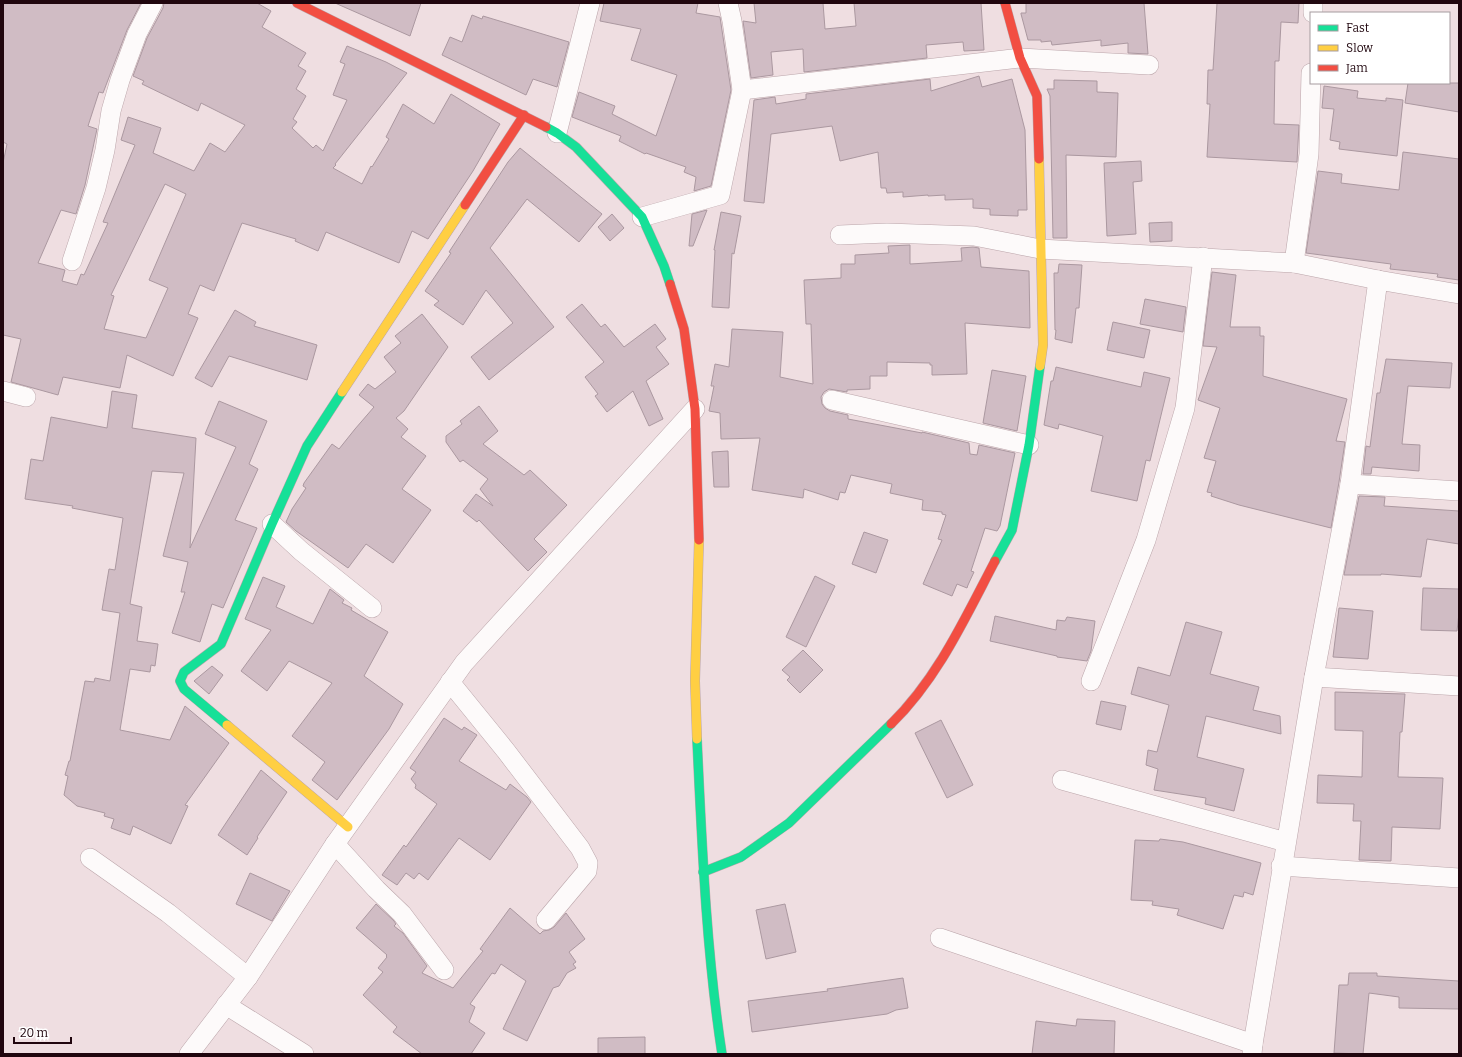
<svg xmlns="http://www.w3.org/2000/svg" width="1462" height="1057" font-family="Bitter,serif">
  <style>
    .building { fill: #d0bcc4; stroke: #ab98a0; fill-rule: evenodd }
    .lines { fill: none; stroke-linecap: round; stroke-linejoin: round }
    .street-casing { stroke: #bba5aa; stroke-width: 20 }
    .fast-casing { stroke: #bba5aa; stroke-width: 10 }
    .slow-casing { stroke: #bba5aa; stroke-width: 10 }
    .jam-casing { stroke: #bba5aa; stroke-width: 10 }
    .street { stroke: #fdfafa; stroke-width: 19 }
    .fast { stroke: #16e098; stroke-width: 9 }
    .slow { stroke: #ffcf43; stroke-width: 9 }
    .jam { stroke: #f24e42; stroke-width: 9 }
  </style>
  <rect width="100%" height="100%" fill="#efdee1"/>
  <g class="building">
    <path d="M 3,3 L 141,3 L 127,30 L 103,93 L 99,92 L 88,126 L 97,129 L 85,185 L 76,214 L 61,210 L 38,263 L 65,270 L 62,281 L 77,285 L 81,274 L 84,275 L 108,223 L 103,222 L 135,145 L 121,140 L 128,117 L 161,128 L 153,153 L 194,171 L 210,143 L 225,152 L 245,125 L 201,103 L 198,111 L 142,84 L 144,81 L 133,76 L 147,38 L 163,8 L 164,3 L 257,3 L 271,11 L 262,27 L 306,53 L 298,66 L 306,71 L 296,89 L 306,96 L 293,119 L 297,122 L 292,128 L 313,148 L 316,145 L 323,151 L 347,100 L 333,95 L 345,64 L 340,62 L 347,46 L 386,62 L 407,73 L 335,164 L 336,165 L 333,168 L 362,184 L 371,166 L 372,167 L 389,139 L 386,137 L 403,104 L 434,124 L 451,94 L 500,124 L 473,171 L 428,239 L 412,231 L 399,263 L 326,232 L 318,251 L 295,241 L 296,239 L 242,223 L 214,291 L 200,285 L 188,314 L 198,318 L 173,376 L 127,355 L 120,388 L 63,377 L 58,395 L 33,388 L 11,382 L 21,339 L 3,335 L 3,163 L 7,144 L 3,142 ZM 165,184 L 186,194 L 149,280 L 168,288 L 146,338 L 104,329 L 114,296 L 111,295 Z"/>
    <polygon points="335,3 421,3 410,36"/>
    <polygon points="604,3 698,3 696,13 720,17 731,90 711,186 694,191 696,177 684,172 686,167 646,153 645,154 619,141 621,136 572,117 579,92 615,106 612,114 656,136 677,75 631,60 641,29 600,21"/>
    <polygon points="754,3 823,3 825,29 856,26 854,3 981,3 984,50 964,51 963,42 926,45 927,58 804,72 803,49 771,52 773,75 751,78 743,21 756,23"/>
    <polygon points="1026,3 1144,3 1148,54 1128,53 1128,43 1101,46 1101,40 1052,45 1051,41 1041,42 1041,40 1028,40 1021,14 1021,13 1026,13"/>
    <polygon points="1217,3 1299,3 1298,23 1281,22 1279,61 1275,61 1274,124 1299,125 1297,162 1207,157 1210,104 1207,104 1208,70 1213,70"/>
    <polygon points="472,15 482,19 483,16 569,42 557,87 533,79 526,95 442,55 450,37 462,42"/>
    <polygon points="979,76 982,87 1012,79 1025,130 1027,210 1018,210 1018,216 990,215 990,209 973,208 973,199 945,200 945,195 928,196 928,195 903,197 903,192 887,193 886,188 881,188 878,152 840,161 832,126 771,134 764,203 744,201 754,100 775,97 776,104 806,99 806,94 930,79 931,91"/>
    <polygon points="1054,80 1097,81 1097,92 1118,93 1116,157 1066,155 1067,238 1053,238 1050,96 1047,89 1054,89"/>
    <polygon points="1408,83 1459,83 1459,112 1405,103"/>
    <polygon points="1324,86 1358,91 1357,98 1386,101 1386,98 1403,100 1397,156 1339,149 1340,142 1330,140 1334,109 1322,108"/>
    <polygon points="520,148 602,214 579,242 527,199 490,248 554,327 489,380 471,357 513,323 486,290 463,325 434,305 439,301 425,291 451,253 449,252 508,162"/>
    <polygon points="1403,152 1459,159 1459,280 1437,277 1438,274 1390,269 1391,264 1306,253 1318,171 1342,174 1341,183 1399,190"/>
    <polygon points="1141,161 1142,181 1133,182 1136,234 1107,236 1104,163"/>
    <polygon points="707,210 693,246 689,246 692,214"/>
    <polygon points="721,212 741,216 734,254 732,253 729,308 712,307 715,250 714,250"/>
    <polygon points="612,214 624,228 610,241 598,227"/>
    <polygon points="1172,222 1172,241 1150,242 1149,223"/>
    <polygon points="910,245 910,264 962,261 961,248 973,247 979,248 981,267 1029,271 1030,328 965,323 967,374 932,375 932,365 930,365 930,363 887,362 887,376 870,376 870,389 847,390 847,392 829,389 824,392 821,397 822,404 825,408 830,411 848,415 848,419 922,433 922,432 969,443 970,454 977,455 979,445 1015,453 1000,526 997,531 985,528 971,571 974,572 968,585 967,588 957,584 952,596 923,584 942,540 938,539 946,515 942,514 942,512 922,510 923,500 890,493 892,484 851,475 845,493 840,492 838,500 804,489 803,498 752,490 760,438 721,439 720,413 709,411 714,386 711,386 715,364 729,367 732,329 783,332 780,377 813,384 811,324 806,324 804,280 841,278 841,264 855,264 855,255 889,253 888,246"/>
    <polygon points="1059,264 1082,265 1079,308 1076,308 1072,343 1055,339 1056,330 1055,330 1054,273 1058,273"/>
    <polygon points="1212,272 1236,275 1230,327 1260,327 1260,336 1264,336 1263,376 1347,399 1336,441 1345,442 1339,482 1331,528 1239,505 1211,496 1212,493 1207,492 1216,461 1204,458 1220,408 1198,400 1217,347 1203,346"/>
    <polygon points="1145,299 1186,307 1183,332 1140,324"/>
    <polygon points="582,304 601,327 605,324 624,347 655,324 666,339 656,347 669,364 646,381 663,419 649,426 633,391 607,412 595,396 598,394 585,377 604,362 566,317"/>
    <polygon points="235,310 256,322 254,326 317,345 307,380 229,356 212,387 195,378"/>
    <polygon points="422,314 448,347 404,411 396,418 408,429 401,437 426,456 402,489 431,510 393,563 366,544 348,568 296,531 286,522 292,509 306,488 303,486 304,483 332,444 339,449 355,429 374,407 359,395 368,384 375,389 396,372 384,357 401,343 395,336"/>
    <polygon points="1113,322 1150,330 1144,358 1107,350"/>
    <polygon points="1386,359 1452,363 1450,388 1408,386 1402,444 1420,445 1419,471 1372,467 1371,474 1363,474 1366,446 1370,447 1377,393 1380,393"/>
    <polygon points="1056,367 1141,387 1144,372 1170,378 1150,461 1146,460 1137,501 1091,491 1103,436 1059,424 1058,429 1044,425 1051,381 1053,381"/>
    <polygon points="992,370 1026,376 1017,431 983,423"/>
    <polygon points="112,391 137,395 132,428 196,438 190,548 236,447 205,434 219,401 267,421 249,464 258,469 235,520 257,528 223,608 212,604 200,642 172,633 185,592 181,592 188,562 163,556 184,473 152,471 130,604 142,607 137,641 158,644 155,666 151,665 150,672 130,669 120,730 170,740 185,706 229,743 185,805 188,806 171,844 133,826 130,835 111,828 114,819 104,816 105,813 77,806 64,795 68,776 65,775 69,761 70,761 85,681 94,682 95,678 110,681 120,613 102,610 109,569 115,570 123,518 72,508 73,506 25,499 31,459 43,461 51,417 107,428"/>
    <polygon points="479,406 498,431 483,444 524,475 530,470 567,505 534,539 547,552 528,571 479,520 477,522 463,511 476,494 493,506 480,489 488,479 463,460 460,462 446,442 446,436 462,424 460,421"/>
    <polygon points="728,451 729,487 714,487 712,452"/>
    <polygon points="1359,496 1385,497 1384,506 1459,511 1459,544 1427,539 1421,577 1381,574 1381,575 1344,575"/>
    <polygon points="864,532 888,540 876,573 852,564"/>
    <polygon points="815,576 835,586 806,647 786,637"/>
    <polygon points="263,577 285,586 276,607 313,624 330,589 344,600 342,603 352,608 351,610 388,632 364,676 403,704 389,729 337,800 312,780 325,762 292,736 332,683 289,661 267,691 241,671 271,630 245,619"/>
    <polygon points="1423,588 1459,589 1459,613 1457,631 1421,630"/>
    <polygon points="1339,608 1373,611 1368,659 1333,657"/>
    <polygon points="995,616 1056,630 1057,620 1065,621 1067,617 1095,621 1091,651 1087,661 1057,657 1057,656 990,641"/>
    <polygon points="1186,622 1222,632 1210,674 1259,687 1253,710 1280,716 1281,734 1206,716 1197,757 1244,769 1234,811 1205,804 1206,798 1154,790 1158,769 1146,765 1148,750 1157,752 1169,705 1131,694 1138,667 1170,676"/>
    <polygon points="803,650 823,670 800,693 787,680 790,677 782,670"/>
    <polygon points="212,666 223,675 209,694 194,681"/>
    <polygon points="1335,692 1405,694 1402,732 1400,732 1398,777 1443,778 1440,829 1392,827 1391,861 1359,860 1361,821 1353,821 1354,804 1317,803 1318,775 1362,777 1363,731 1335,730"/>
    <polygon points="1101,701 1126,706 1121,730 1096,724"/>
    <polygon points="444,718 462,730 464,727 477,735 459,761 506,790 510,784 527,797 531,802 490,860 459,838 428,880 419,873 414,879 406,873 397,885 382,875 404,845 406,847 437,804 415,788 416,785 411,779 416,772 410,768"/>
    <polygon points="941,720 973,785 947,798 915,733"/>
    <polygon points="261,770 287,792 257,837 258,838 247,855 218,835"/>
    <polygon points="1160,839 1183,842 1261,863 1253,895 1244,892 1243,897 1234,895 1223,929 1177,915 1179,909 1152,905 1153,901 1131,900 1135,840 1159,841"/>
    <polygon points="250,873 290,891 272,921 236,904"/>
    <polygon points="376,904 394,921 396,924 394,926 403,933 427,966 422,973 453,988 483,951 480,949 510,908 540,934 543,931 549,930 554,927 566,913 585,939 569,952 576,962 573,964 576,968 567,973 559,986 553,988 527,1041 503,1029 526,981 501,964 495,974 492,973 470,1004 475,1007 469,1022 485,1033 471,1054 422,1054 393,1032 397,1027 363,995 383,972 378,968 387,957 386,956 387,955 356,928"/>
    <polygon points="785,904 796,952 766,959 756,910"/>
    <polygon points="1349,973 1377,973 1377,976 1459,981 1459,1009 1399,1008 1399,997 1369,993 1363,1054 1334,1053 1339,985 1348,985"/>
    <polygon points="903,978 908,1008 896,1010 887,1014 752,1032 748,1001 828,991 827,989"/>
    <polygon points="1077,1019 1115,1021 1114,1054 1032,1054 1036,1021 1076,1026"/>
    <polygon points="645,1037 645,1054 598,1054 598,1038"/>
  </g>
  <g class="lines">
    <defs>
      <g id="street">
        <polyline points="1313,13 1313,3"/>
        <polyline points="742,90 1020,58 1149,65"/>
        <polyline points="557,133 590,3"/>
        <polyline points="642,217 720,195 742,90 732,21 728,3"/>
        <polyline points="840,235 887,233 974,236 1040,249 1294,263 1378,280 1459,294"/>
        <polyline points="72,261 96,188 105,150 111,111 120,80 137,34 153,3"/>
        <polyline points="1294,263 1309,154 1311,73"/>
        <polyline points="3,391 26,397"/>
        <polyline points="832,400 1029,445"/>
        <polyline points="1350,484 1459,491"/>
        <polyline points="272,524 301,551 372,608"/>
        <polyline points="1314,677 1459,686"/>
        <polyline points="1091,681 1146,540 1185,408 1203,257"/>
        <polyline points="450,682 506,751 580,848 588,863 587,871 546,920"/>
        <polyline points="1062,780 1286,842"/>
        <polyline points="335,844 376,889 402,914 444,970"/>
        <polyline points="90,858 168,913 248,977"/>
        <polyline points="1281,866 1459,878"/>
        <polyline points="940,938 1253,1044"/>
        <polyline points="226,1005 304,1054"/>
        <polyline points="189,1054 248,977 335,844 464,663 695,409"/>
        <polyline points="1252,1054 1253,1044 1314,677 1350,484 1378,280"/>
      </g>
      <g id="fast">
        <polyline points="546,127 557,133 576,147 642,217 664,266 670,284"/>
        <polyline points="995,561 1012,530 1029,445 1040,366"/>
        <polyline points="227,725 184,689 180,681 184,672 221,644 272,524 307,446 342,392"/>
        <path d="M 697,739 C 702,845 706,950 722,1054"/>
        <polyline points="703,872 741,857 789,823 891,724"/>
      </g>
      <g id="slow">
        <polyline points="1039,159 1043,345 1040,366"/>
        <polyline points="342,392 465,205"/>
        <polyline points="227,725 348,827"/>
        <polyline points="697,739 695,681 699,540"/>
      </g>
      <g id="jam">
        <polyline points="297,3 546,127"/>
        <polyline points="1005,3 1020,58 1037,96 1039,159"/>
        <polyline points="465,205 524,115"/>
        <polyline points="670,284 684,329 695,409 699,540"/>
        <path d="M 891,724 C 938,678 965,618 995,561"/>
      </g>
    </defs>
    <use href="#street" class="street-casing"/>
    <use href="#fast" class="fast-casing"/>
    <use href="#slow" class="slow-casing"/>
    <use href="#jam" class="jam-casing"/>
    <use href="#street" class="street"/>
    <use href="#fast" class="fast"/>
    <use href="#slow" class="slow"/>
    <use href="#jam" class="jam"/>
  </g>
  <rect width="1462" height="1057" fill="none" stroke="#20060e" stroke-width="8"/>
  <rect x="1310" y="12" width="140" height="72" fill="#ffffff" stroke="#a69b9f"/>
  <rect x="1318" y="25" width="20" height="6" fill="#16e098" stroke="#a69b9f"/>
  <text x="1346" y="32" font-size="12" fill="#20060e">Fast</text>
  <rect x="1318" y="45" width="20" height="6" fill="#ffcf43" stroke="#a69b9f"/>
  <text x="1346" y="52" font-size="12" fill="#20060e">Slow</text>
  <rect x="1318" y="65" width="20" height="6" fill="#f24e42" stroke="#a69b9f"/>
  <text x="1346" y="72" font-size="12" fill="#20060e">Jam</text>
  <path d="M14 1037v6h57v-6" fill="none" stroke="#20060e" stroke-width="2"/>
  <text x="20" y="1037" font-size="12" fill="#20060e" stroke="#ffffff" stroke-width="3" paint-order="stroke">20 m</text>
</svg>
